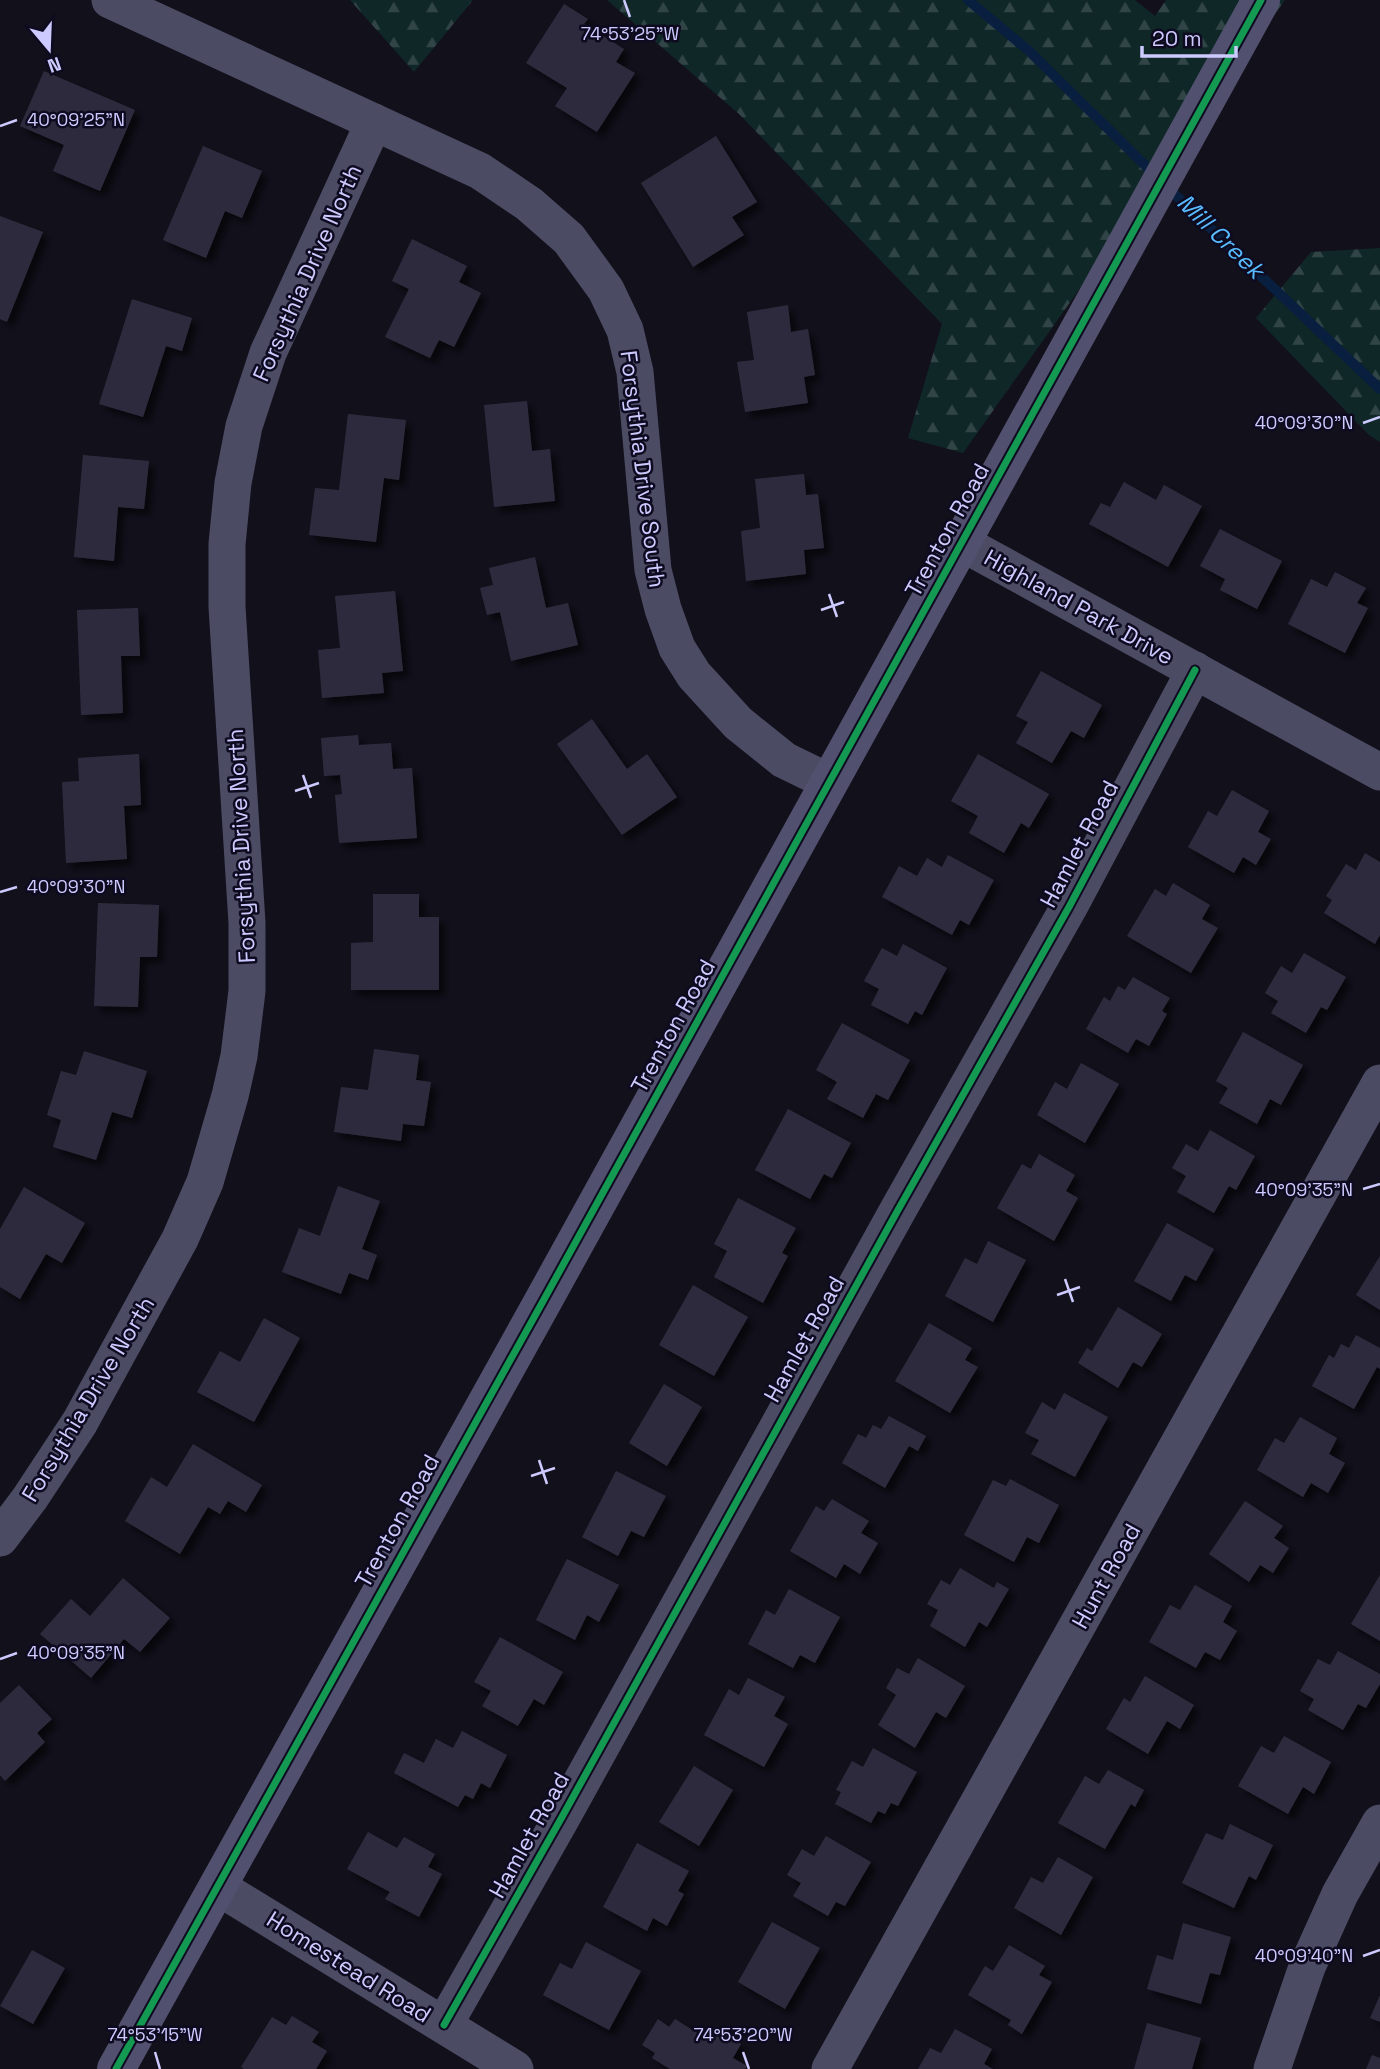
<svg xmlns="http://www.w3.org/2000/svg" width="1380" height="2069" font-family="'Space Grotesk',sans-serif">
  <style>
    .forest { fill: url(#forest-firs) }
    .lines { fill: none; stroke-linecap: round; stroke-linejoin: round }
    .stream { stroke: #091f3f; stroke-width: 10 }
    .building { fill: #2f2c3e; filter: url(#shadow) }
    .street { stroke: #4b4b64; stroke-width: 37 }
    .secondary { stroke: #51516f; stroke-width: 38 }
    .cycleway-casing { stroke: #0e0b20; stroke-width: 11 }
    .cycleway { stroke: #139951; stroke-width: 7 }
    .ticks { fill: none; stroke: #cdcaff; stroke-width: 2.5 }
    .labels { text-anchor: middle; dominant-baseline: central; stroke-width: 5; stroke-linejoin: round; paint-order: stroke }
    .street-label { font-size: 23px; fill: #cdcaff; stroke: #0e0b20 }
    .water-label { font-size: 24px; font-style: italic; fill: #58bcff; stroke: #0e0b20 }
    .ticks-label { font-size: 18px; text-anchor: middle; fill: #cdcaff; stroke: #0e0b20; stroke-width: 5; stroke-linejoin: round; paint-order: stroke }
  </style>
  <defs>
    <pattern id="forest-firs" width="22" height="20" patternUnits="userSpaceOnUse" patternTransform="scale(1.75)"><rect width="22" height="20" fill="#0f2726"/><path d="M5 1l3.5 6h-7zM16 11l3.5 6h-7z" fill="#314547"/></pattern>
    <filter id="shadow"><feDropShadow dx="6" dy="6" stdDeviation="3.5" flood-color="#0009"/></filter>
  </defs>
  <rect width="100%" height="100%" fill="#12101b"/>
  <g class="forest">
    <polygon points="350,0 473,0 414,72"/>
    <polygon points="607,0 1135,0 1155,16 1166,0 1285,0 963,453 908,438 942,324 739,114"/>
    <polygon points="1380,248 1380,442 1369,435 1256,318 1311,252"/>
  </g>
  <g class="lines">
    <g class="stream">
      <polyline points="968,0 1028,50 1156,176"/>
      <polyline points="1167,187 1380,389"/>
    </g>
  </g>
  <g class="building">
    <polygon points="564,4 588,19 584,24 624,49 616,62 635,73 597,132 555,106 567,88 526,63"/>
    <polygon points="44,71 135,110 100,191 53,171 64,145 20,126"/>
    <polygon points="716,136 757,202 732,217 744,235 693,267 641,183"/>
    <polygon points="203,146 262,171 242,218 225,211 206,258 163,240"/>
    <polygon points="0,216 43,232 7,322 0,319"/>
    <polygon points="412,239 467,266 459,282 481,293 454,347 439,340 430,358 385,337 409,289 392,281"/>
    <polygon points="132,299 192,318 182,351 166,346 143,417 99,404"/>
    <polygon points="788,305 791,332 808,329 815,375 804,377 808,403 745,412 737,362 754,360 747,312"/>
    <polygon points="527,401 532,451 550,449 555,501 494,507 484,405"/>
    <polygon points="348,414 406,420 399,480 384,478 376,542 309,535 315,488 339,490"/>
    <polygon points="83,455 149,461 144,509 118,507 114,561 74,557"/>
    <polygon points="804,474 806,495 818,494 824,548 804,550 806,574 746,581 741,531 760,528 755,479"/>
    <polygon points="1124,482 1156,500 1164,485 1202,506 1168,567 1089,524 1101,503 1110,507"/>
    <polygon points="1220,529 1282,561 1257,609 1220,590 1225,579 1200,566"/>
    <polygon points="535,557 546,608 568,603 578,645 511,661 500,612 487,615 480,588 493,585 489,568"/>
    <polygon points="1335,572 1366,588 1357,603 1368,608 1345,653 1288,624 1311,579 1327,587"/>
    <polygon points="395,591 403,671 382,673 384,693 322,698 318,650 340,648 335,596"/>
    <polygon points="138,608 140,656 121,656 123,713 81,715 77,610"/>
    <polygon points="1041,671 1102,705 1084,738 1071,731 1052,763 1016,743 1028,722 1016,716"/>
    <polygon points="592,719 627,769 647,754 677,797 622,835 557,744"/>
    <polygon points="358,735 359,745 391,743 393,769 412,768 417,838 339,843 335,795 342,794 340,775 324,776 321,738"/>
    <polygon points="139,754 141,805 124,806 127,859 66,863 62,782 79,781 78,758"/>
    <polygon points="978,754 1049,794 1029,828 1021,823 1004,853 969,833 978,816 951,801"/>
    <polygon points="1232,790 1269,811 1258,832 1271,839 1256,865 1243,857 1234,873 1188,847 1208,811 1217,816"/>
    <polygon points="1365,853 1380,862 1380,935 1375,944 1324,913 1332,900 1326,896 1346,864 1356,870"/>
    <polygon points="948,855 994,880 969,925 960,920 952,935 882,897 899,866 917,876 927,858 942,867"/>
    <polygon points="1173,883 1210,905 1202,919 1218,928 1191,973 1127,936 1155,889 1166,896"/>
    <polygon points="373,894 419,894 419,917 439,917 439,990 351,990 351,943 373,942"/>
    <polygon points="98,903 159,905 157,957 140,957 138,1007 94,1006"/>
    <polygon points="903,944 947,968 922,1015 915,1011 908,1024 871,1005 879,989 864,981 882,948 897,956"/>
    <polygon points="1304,953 1346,977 1327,1010 1321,1007 1306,1033 1271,1013 1278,1001 1265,993 1281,966 1292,973"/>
    <polygon points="1133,977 1170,998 1162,1011 1167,1014 1149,1046 1136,1039 1128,1053 1086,1029 1104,997 1110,1001 1118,986 1125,990"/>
    <polygon points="842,1023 910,1060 888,1100 876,1094 863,1118 827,1099 837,1082 816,1070"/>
    <polygon points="1243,1032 1303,1065 1281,1105 1270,1099 1257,1124 1219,1103 1228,1088 1216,1081"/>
    <polygon points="374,1049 419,1055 416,1080 431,1082 424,1126 403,1124 401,1141 334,1132 341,1087 368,1090"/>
    <polygon points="84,1051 147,1071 132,1118 112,1112 96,1160 53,1147 61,1120 47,1115 61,1071 76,1075"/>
    <polygon points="1081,1063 1119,1084 1085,1143 1037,1115 1055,1082 1067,1089"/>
    <polygon points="788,1109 851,1143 832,1178 824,1174 810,1199 755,1170"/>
    <polygon points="1210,1130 1255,1156 1236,1190 1229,1186 1214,1213 1177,1192 1186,1176 1172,1168 1186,1144 1198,1151"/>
    <polygon points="1039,1154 1075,1175 1066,1191 1078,1198 1054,1241 997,1208 1022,1164 1031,1169"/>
    <polygon points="338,1186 380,1201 362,1249 377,1255 368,1280 349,1273 341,1294 282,1272 299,1228 320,1236"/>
    <polygon points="24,1187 85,1223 62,1263 46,1254 20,1299 0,1287 0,1229"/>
    <polygon points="738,1198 796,1228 782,1253 788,1256 763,1303 714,1277 727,1251 714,1244"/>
    <polygon points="1167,1223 1214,1249 1196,1281 1185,1275 1171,1301 1134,1281"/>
    <polygon points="988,1241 1026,1260 993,1322 945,1296 965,1258 977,1264"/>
    <polygon points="1380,1256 1380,1310 1356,1295"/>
    <polygon points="693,1285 748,1317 714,1376 659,1345"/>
    <polygon points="1118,1307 1162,1334 1142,1367 1133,1362 1118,1388 1078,1363 1087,1348 1092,1351"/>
    <polygon points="264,1318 300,1338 254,1422 197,1392 220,1351 240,1362"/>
    <polygon points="929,1323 972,1348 965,1360 978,1367 950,1413 895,1381"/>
    <polygon points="1356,1335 1380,1348 1380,1369 1377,1367 1354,1409 1312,1386 1329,1355 1334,1358 1341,1344 1349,1348"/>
    <polygon points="664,1384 702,1407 667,1466 629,1443"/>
    <polygon points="1064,1393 1108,1417 1075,1477 1031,1454 1039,1440 1025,1433 1042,1402 1055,1410"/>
    <polygon points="889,1416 926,1436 918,1451 909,1446 885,1488 842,1463 858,1434 866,1438 873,1425 881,1429"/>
    <polygon points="1300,1417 1337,1438 1329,1454 1345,1463 1328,1493 1311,1483 1303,1497 1257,1470 1275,1438 1284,1443"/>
    <polygon points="193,1444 262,1485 246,1512 228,1501 220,1514 208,1507 180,1554 125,1521 151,1477 167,1487"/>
    <polygon points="616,1471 666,1496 644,1537 631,1531 618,1556 582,1537"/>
    <polygon points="1010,1479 1059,1505 1039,1543 1027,1537 1014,1562 964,1535 993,1480 1006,1486"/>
    <polygon points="832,1499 869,1521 861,1533 878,1543 860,1574 844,1564 836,1578 790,1551 816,1506 824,1511"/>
    <polygon points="1245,1501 1283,1526 1274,1538 1289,1548 1273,1573 1260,1565 1249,1582 1209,1554"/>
    <polygon points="567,1559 619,1585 599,1622 587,1615 575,1640 536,1620"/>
    <polygon points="960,1568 994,1588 997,1582 1009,1589 987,1627 979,1622 965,1647 930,1626 938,1610 927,1604 941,1580 950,1585"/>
    <polygon points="1380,1575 1380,1641 1351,1624"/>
    <polygon points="123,1578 170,1618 140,1652 124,1639 91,1678 40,1634 71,1599 90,1616"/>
    <polygon points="1195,1585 1232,1606 1223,1622 1237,1631 1220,1660 1205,1652 1196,1668 1149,1642 1170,1605 1180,1610"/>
    <polygon points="789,1589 840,1617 815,1663 800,1655 793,1668 748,1644 766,1610 775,1615"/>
    <polygon points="500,1637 563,1672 544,1705 534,1699 518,1726 482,1706 491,1691 474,1682"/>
    <polygon points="1338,1651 1380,1674 1380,1684 1366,1708 1358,1704 1343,1730 1308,1710 1314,1699 1300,1691 1318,1659 1330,1665"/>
    <polygon points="918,1658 965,1686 946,1718 936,1712 915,1748 878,1725 896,1695 886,1688 897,1668 909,1674"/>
    <polygon points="1145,1676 1194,1705 1180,1729 1167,1721 1148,1754 1106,1729 1124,1698 1130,1702"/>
    <polygon points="748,1678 785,1697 774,1716 788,1724 764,1767 704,1735 729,1689 739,1695"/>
    <polygon points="19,1685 52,1719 37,1733 45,1742 5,1781 0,1775 0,1703"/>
    <polygon points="462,1731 507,1755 490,1788 481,1783 473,1799 465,1795 458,1807 394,1773 404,1753 424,1763 436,1739 453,1748"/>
    <polygon points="1284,1736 1331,1762 1314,1794 1303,1787 1288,1814 1238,1786 1261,1746 1274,1753"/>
    <polygon points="873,1748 917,1772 898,1806 891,1803 885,1814 878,1811 871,1823 835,1804 841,1792 836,1790 852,1761 863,1767"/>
    <polygon points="694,1766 733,1790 699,1846 659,1822"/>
    <polygon points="1108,1770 1144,1790 1135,1807 1131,1804 1105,1849 1058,1823 1085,1776 1099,1784"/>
    <polygon points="1230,1824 1273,1845 1256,1880 1249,1876 1234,1908 1182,1883 1206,1833 1223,1840"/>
    <polygon points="368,1832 397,1848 404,1837 435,1854 428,1867 442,1874 419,1917 385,1899 390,1892 347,1869"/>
    <polygon points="826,1836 871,1862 845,1906 836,1902 828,1916 793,1896 801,1883 787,1875 802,1849 814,1856"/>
    <polygon points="637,1843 689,1871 678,1891 684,1894 667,1926 653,1918 647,1931 603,1907"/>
    <polygon points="1058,1857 1093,1877 1061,1935 1014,1908 1031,1877 1043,1883"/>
    <polygon points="772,1922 820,1948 785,2009 738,1982"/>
    <polygon points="1183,1923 1231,1937 1220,1975 1210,1973 1201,2004 1147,1989 1157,1955 1173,1960"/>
    <polygon points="586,1942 641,1971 609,2030 543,1995 560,1963 572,1969"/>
    <polygon points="1009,1945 1045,1966 1039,1975 1052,1982 1022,2034 1008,2025 1011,2020 968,1995 985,1966 993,1971"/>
    <polygon points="32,1950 65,1968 33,2024 0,2006"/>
    <polygon points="1380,1995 1380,2022 1370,2018"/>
    <polygon points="292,2016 319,2032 312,2042 327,2051 316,2069 244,2069 241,2067 272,2017 286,2025"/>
    <polygon points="658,2019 669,2027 675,2019 708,2040 715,2028 741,2044 733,2058 747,2066 745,2069 670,2069 652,2058 655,2053 642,2045"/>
    <polygon points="1147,2023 1201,2038 1192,2069 1134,2069"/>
    <polygon points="955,2029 992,2049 984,2064 993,2069 918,2069 930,2048 941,2053"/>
    <polygon points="1372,2055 1380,2058 1380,2069 1366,2069"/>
  </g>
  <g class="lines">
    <g class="street">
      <polyline points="110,0 480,171 529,204 569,239 606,290 625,330 635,372 653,570 663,609 677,648 694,675 738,723 784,760 829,782"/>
      <polyline points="962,543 1380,772"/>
      <polyline points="0,1538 30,1498 80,1422 180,1239 205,1182 230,1096 239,1056 247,991 247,923 227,607 227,544 233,483 244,426 268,353 374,122"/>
      <polyline points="218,1887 515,2069"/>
      <polyline points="444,2025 562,1817 898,1210 1069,907 1195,670"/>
      <polyline points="830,2069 1380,1083"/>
      <polyline points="1272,2069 1307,1967 1340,1894 1380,1823"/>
    </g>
    <polyline class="secondary" points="116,2069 542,1303 1261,0"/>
    <defs>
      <g id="cycleway">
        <polyline points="444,2025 562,1817 898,1210 1069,907 1195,670"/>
        <polyline points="116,2069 542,1303 1261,0"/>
      </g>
    </defs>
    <use href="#cycleway" class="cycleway-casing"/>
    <use href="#cycleway" class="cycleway"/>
  </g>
  <path class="ticks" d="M 624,0 L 630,17M 0,126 L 17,120M 1363,423 L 1380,417M 829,594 L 837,617M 821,610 L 844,602M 303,775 L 311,798M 295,791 L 319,783M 0,892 L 17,887M 1363,1189 L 1380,1184M 1065,1279 L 1073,1302M 1057,1295 L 1080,1287M 539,1460 L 547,1484M 531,1476 L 555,1468M 0,1659 L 17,1653M 1363,1956 L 1380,1950M 155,2052 L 160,2069M 743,2052 L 749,2069"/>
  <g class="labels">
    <g class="street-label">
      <text transform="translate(307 273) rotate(-66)">Forsythia Drive North</text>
      <text transform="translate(643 469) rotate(83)">Forsythia Drive South</text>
      <text transform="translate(947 530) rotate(-61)">Trenton Road</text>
      <text transform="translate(1079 607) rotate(29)">Highland Park Drive</text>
      <text transform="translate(1079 844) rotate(-62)">Hamlet Road</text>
      <text transform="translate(241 846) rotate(-93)">Forsythia Drive North</text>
      <text transform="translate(673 1026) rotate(-61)">Trenton Road</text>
      <text transform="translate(804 1339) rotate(-61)">Hamlet Road</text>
      <text transform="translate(88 1399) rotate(-59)">Forsythia Drive North</text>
      <text transform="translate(397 1521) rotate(-61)">Trenton Road</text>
      <text transform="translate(1106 1576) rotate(-61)">Hunt Road</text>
      <text transform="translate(529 1835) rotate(-61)">Hamlet Road</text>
      <text transform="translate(349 1967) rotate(32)">Homestead Road</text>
    </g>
    <g class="water-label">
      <text transform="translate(1221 236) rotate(44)">Mill Creek</text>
    </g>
  </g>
  <g class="ticks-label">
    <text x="630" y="40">74°53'25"W</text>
    <text x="76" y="126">40°09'25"N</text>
    <text x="1304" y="429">40°09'30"N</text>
    <text x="76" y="893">40°09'30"N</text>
    <text x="1304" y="1196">40°09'35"N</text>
    <text x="76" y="1659">40°09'35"N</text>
    <text x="1304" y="1962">40°09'40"N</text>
    <text x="155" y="2041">74°53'15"W</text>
    <text x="743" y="2041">74°53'20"W</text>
  </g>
  <g transform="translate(49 49) rotate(161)" stroke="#0e0b20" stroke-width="5" paint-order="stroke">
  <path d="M0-5L12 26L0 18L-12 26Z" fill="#cdcaff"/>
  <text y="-10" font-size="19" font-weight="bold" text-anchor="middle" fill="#cdcaff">N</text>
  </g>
  <path d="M1142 46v10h94v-10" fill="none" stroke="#cdcaff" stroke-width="3.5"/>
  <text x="1152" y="46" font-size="21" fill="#cdcaff" stroke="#0e0b20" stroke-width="5" paint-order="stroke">20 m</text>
</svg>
